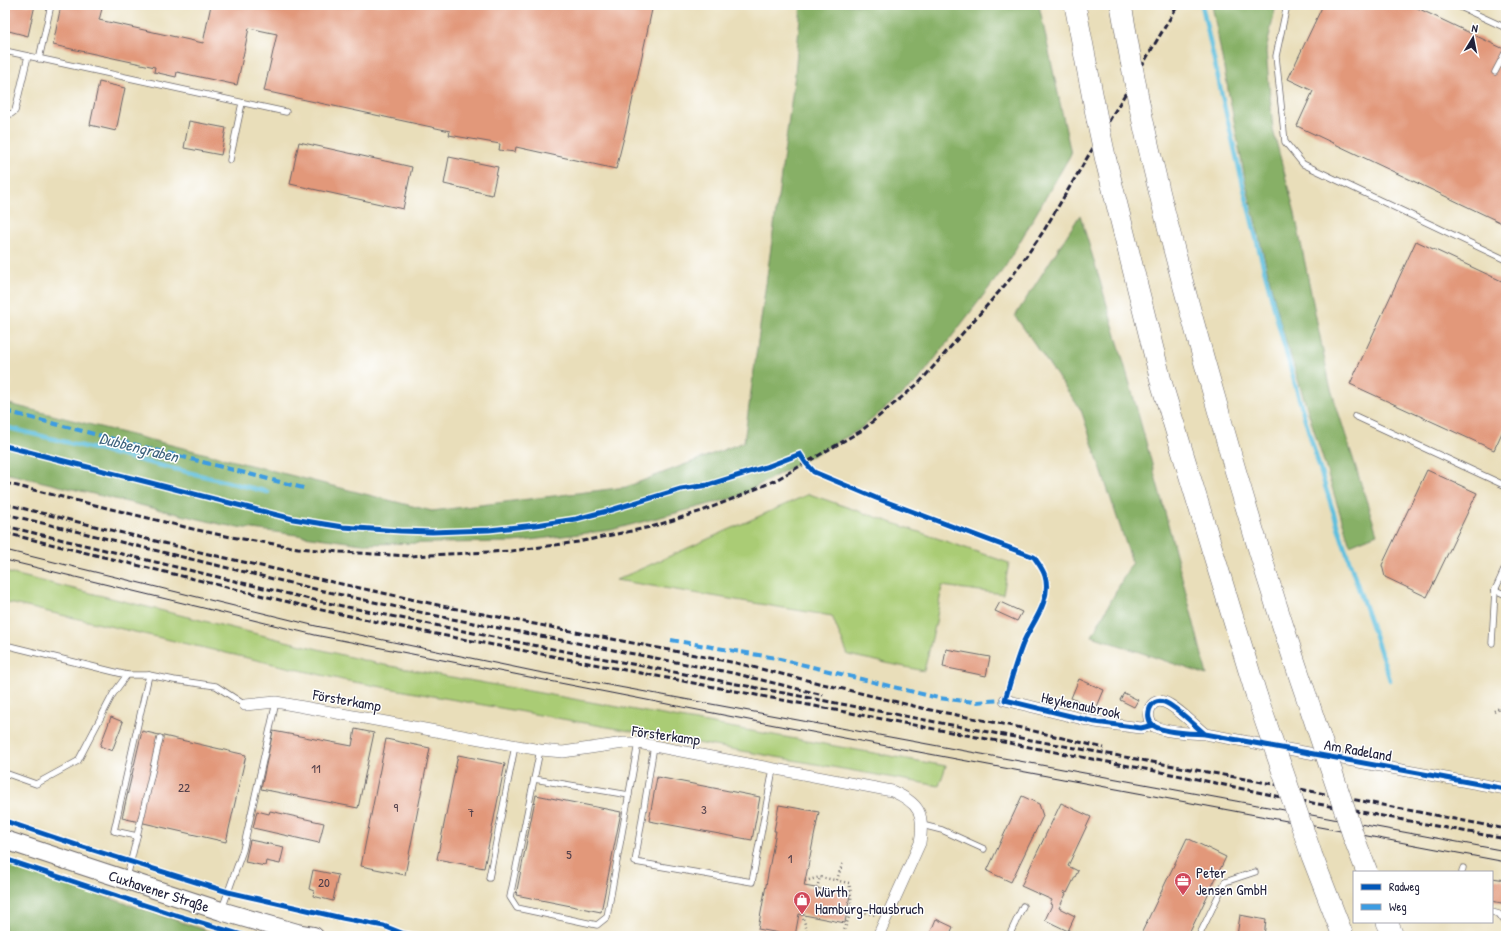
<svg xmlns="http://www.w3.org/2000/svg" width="1511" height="941" font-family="'Patrick Hand',sans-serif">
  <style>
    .green { fill: #aacc75; stroke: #667758 }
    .forest { fill: #87b066; stroke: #546950 }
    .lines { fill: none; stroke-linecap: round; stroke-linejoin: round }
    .stream { stroke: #60c0de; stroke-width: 4.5 }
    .building { fill: #e2987a }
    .service-casing { stroke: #686467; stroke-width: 7 }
    .minor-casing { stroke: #686467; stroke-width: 12 }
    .primary-casing { stroke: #686467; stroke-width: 20 }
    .motorway-casing { stroke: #686467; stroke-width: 22 }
    .path { stroke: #686467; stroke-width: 2.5; stroke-dasharray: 1 3; stroke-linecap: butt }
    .service { stroke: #fff; stroke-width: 5.5 }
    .minor { stroke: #fff; stroke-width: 11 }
    .primary { stroke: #fff; stroke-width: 18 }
    .motorway { stroke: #fff; stroke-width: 21 }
    .tram { stroke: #22223b; stroke-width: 1 }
    .rail { stroke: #22223b; stroke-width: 3; stroke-dasharray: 6 3; stroke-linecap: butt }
    .motorway-bridge-casing { stroke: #686467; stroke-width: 22; stroke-linecap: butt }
    .motorway-bridge { stroke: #fff; stroke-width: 21 }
    .quiet { stroke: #3c9ce2; stroke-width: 4; stroke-dasharray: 8 4; stroke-linecap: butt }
    .cycleway-casing { stroke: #fff; stroke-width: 8 }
    .cycleway { stroke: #0057b8; stroke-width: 5 }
    .labels { text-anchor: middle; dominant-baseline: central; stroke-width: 3; stroke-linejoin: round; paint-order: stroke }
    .number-label { font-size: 13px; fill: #52404b }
    .street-label { font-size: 15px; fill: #22223b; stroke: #fff }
    .poi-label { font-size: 15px; fill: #22223b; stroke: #fff; text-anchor: start }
    .water-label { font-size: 16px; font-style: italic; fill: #3b617c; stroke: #fff }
  </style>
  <rect width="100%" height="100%" fill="#fff"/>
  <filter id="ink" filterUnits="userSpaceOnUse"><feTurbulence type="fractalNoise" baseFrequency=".025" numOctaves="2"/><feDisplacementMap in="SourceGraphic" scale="8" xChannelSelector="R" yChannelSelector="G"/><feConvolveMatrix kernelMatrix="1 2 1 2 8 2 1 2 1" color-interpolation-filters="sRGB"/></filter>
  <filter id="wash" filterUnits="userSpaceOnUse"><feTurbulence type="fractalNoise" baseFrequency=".012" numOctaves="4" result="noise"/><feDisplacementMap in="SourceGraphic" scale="16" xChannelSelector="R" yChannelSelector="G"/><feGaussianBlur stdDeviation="0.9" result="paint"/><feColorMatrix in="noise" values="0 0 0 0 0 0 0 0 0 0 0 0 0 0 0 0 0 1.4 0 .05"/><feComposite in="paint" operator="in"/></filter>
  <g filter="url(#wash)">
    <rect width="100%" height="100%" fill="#e9deba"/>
    <g class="green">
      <polygon points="809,494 1009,563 1003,594 942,586 936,622 924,671 848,655 832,616 616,580"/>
      <polygon points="5,572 379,664 946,766 939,786 343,680 5,602"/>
    </g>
    <g class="forest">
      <polygon points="801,5 1039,5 1071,154 1005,267 917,382 859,430 737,497 611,530 514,542 362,544 224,525 5,473 5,403 432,511 626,487 744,442 795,74"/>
      <polygon points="1212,5 1276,5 1266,51 1273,130 1294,209 1330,386 1377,534 1350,545 1280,322 1245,179"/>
      <path d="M 1080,215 C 1127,367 1168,520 1207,675 L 1092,636 L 1132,562 L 1081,410 L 1015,316 Z"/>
      <polygon points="5,863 223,936 5,936"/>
    </g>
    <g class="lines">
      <g class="stream">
        <path d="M 1202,5 C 1239,177 1281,349 1335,517 C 1352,572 1372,626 1390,680"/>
        <polyline points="5,427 268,492"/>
      </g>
    </g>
    <g id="blocks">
      <g class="building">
        <polygon points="5,5 35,5 28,36 5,30"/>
        <polygon points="61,5 103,5 99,20 203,43 211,5 653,5 627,125 616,169 516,147 515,152 499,150 500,144 449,135 450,131 264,91 277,34 249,28 237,85 177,72 176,77 154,72 155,67 53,45"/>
        <polygon points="1323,5 1411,5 1506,50 1506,225 1297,126 1313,91 1288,79"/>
        <polygon points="99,82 125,88 116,131 90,125"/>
        <polygon points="189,121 226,128 221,155 184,148"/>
        <polygon points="299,142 412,167 403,209 290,184"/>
        <polygon points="449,157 498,167 492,195 444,184"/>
        <polygon points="1416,241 1506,283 1506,424 1494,450 1350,384"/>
        <polygon points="1427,470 1477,493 1427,597 1385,577 1382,565"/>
        <polygon points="1000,602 1022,612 1017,621 995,611"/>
        <polygon points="946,649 990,657 986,676 943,667"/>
        <polygon points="1079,679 1104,690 1096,709 1071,698"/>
        <polygon points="1124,693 1138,700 1134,707 1120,700"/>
        <polygon points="111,717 123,722 112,751 100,746"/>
        <polygon points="355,729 374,733 358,808 261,789 273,731 352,746"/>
        <polygon points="142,731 246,755 226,842 122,818"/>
        <polygon points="386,739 430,748 405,875 361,866"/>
        <polygon points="458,755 505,764 484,868 437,859"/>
        <polygon points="657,777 760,797 752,840 649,821"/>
        <polygon points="536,795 621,812 601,912 516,895"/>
        <polygon points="1022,796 1039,804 1043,816 1011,882 987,871"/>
        <polygon points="1061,803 1091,817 1068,866 1078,871 1067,893 1064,891 1063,893 1066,894 1059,908 1075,916 1068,931 1045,920 1052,905 1050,904 1052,900 1021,886"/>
        <polygon points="779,805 819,812 804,886 850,894 845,923 799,914 795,936 758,929 776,831 774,831"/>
        <polygon points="257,811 269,814 270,811 324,823 319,843 253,828"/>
        <polygon points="1187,838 1226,857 1188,936 1140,936"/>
        <polygon points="250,840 284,847 280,864 266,861 265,866 245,862"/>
        <polygon points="313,870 338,875 333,901 313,896 314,891 309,889"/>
        <polygon points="1492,878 1506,880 1506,904 1492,901"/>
        <polygon points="1240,915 1266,920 1264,936 1237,936"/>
        <polygon points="936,919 953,927 949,936 929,936"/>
      </g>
    </g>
  </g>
  <g filter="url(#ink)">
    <use href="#blocks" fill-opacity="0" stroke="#686467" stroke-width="1"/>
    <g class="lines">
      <defs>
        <g id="service">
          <polyline points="1287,5 1276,56 1285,142 1303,164 1506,260"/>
          <polyline points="1456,5 1506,28"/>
          <polyline points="5,51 286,112"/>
          <polyline points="39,59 51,5"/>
          <polyline points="1495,72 1506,51"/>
          <polyline points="5,113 11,114 15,111 28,56"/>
          <polyline points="230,160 242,103"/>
          <polyline points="1355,416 1506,486"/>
          <polyline points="1495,590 1506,595"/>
          <polyline points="1492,643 1495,590 1506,566"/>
          <polyline points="5,645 127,675 149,675 174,680 216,686 245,705"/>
          <polyline points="654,746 635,862 752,882 773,769"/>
          <polyline points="540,750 510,897 517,908 597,925 607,917 638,743"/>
          <polyline points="5,773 36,784 78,761 113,694 127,675"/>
          <polyline points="534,779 629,795"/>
          <polyline points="922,825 942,830 984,849"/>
          <polyline points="137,836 160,738"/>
          <polyline points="1462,872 1463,868"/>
          <polyline points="127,877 137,836 114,831 149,675"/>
          <polyline points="489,878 515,746"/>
          <polyline points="222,909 243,850 276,702"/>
          <polyline points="1492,912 1499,914 1506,923"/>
          <polyline points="1009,936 1023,906"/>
          <polyline points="1199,936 1225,882 1255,872"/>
        </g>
        <g id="minor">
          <polyline points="1005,700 1095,722 1141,728 1153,725"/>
          <path d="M 245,705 L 276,702 L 540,750 L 563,752 L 624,743 L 638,743 L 892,791 C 919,803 925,813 920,843 L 878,936"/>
          <path d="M 1205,734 C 1194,725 1176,706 1164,702 C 1150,697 1143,718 1154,726 C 1165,733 1191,733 1205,734 L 1506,789"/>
        </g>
        <polyline id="primary" points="5,840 221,911 297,933 314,936"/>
        <g id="motorway">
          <polyline points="1075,5 1097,119"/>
          <polyline points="1121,5 1131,61"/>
          <path d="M 1139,103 C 1160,203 1187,301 1215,399 C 1244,503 1275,606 1310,707"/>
          <polyline points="1106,161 1162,385 1257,697"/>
          <polyline points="1387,922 1393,936"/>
        </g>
      </defs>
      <use href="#service" class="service-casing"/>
      <use href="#minor" class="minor-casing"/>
      <use href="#primary" class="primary-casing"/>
      <use href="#motorway" class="motorway-casing"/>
      <g class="path">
        <polyline points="1494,711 1501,707 1506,706"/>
        <polyline points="837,880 843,862"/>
        <polyline points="805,881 820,877"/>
        <path d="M 817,888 L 820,877 L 849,883 C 854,901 850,920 841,936"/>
        <polyline points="850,909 875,915"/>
        <polyline points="802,915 809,936"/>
        <polyline points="1428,934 1438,936"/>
      </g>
      <use href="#service" class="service"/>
      <use href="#minor" class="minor"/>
      <use href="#primary" class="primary"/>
      <use href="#motorway" class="motorway"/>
      <g class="tram">
        <polyline points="5,550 316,626 538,672 1506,851"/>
        <polyline points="5,560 315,635 764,723 1506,862"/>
      </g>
      <g class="rail">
        <polyline points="5,483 197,530 231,537 298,548 340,552 409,556 511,551 578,542 651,527 702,511 740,496 776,480 861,431 919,383 1011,278 1043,232 1178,5"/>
        <polyline points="5,504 204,553 314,578 452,608 736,663 926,709 1013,726 1104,748"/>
        <polyline points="5,514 319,590 447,618 733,673 823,695"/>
        <polyline points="5,526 318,601 527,644 1004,735 1284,786 1506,829"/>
        <polyline points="5,533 317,609 415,630 1192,778 1286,798 1506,839"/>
      </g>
      <defs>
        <g id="motorway-bridge">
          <polyline points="1131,61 1139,103"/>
          <polyline points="1097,119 1106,161"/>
          <polyline points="1257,697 1312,856 1343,936"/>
          <polyline points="1310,707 1354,838 1367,872"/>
        </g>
      </defs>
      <use href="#motorway-bridge" class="motorway-bridge-casing"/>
      <use href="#motorway-bridge" class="motorway-bridge"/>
      <g class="quiet">
        <polyline points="5,411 307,489"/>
        <polyline points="671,640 776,658 938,698 975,702 1005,700 1006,698"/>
      </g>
      <defs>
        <g id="cycleway">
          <path d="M 5,446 L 293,519 L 343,527 L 400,531 L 432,532 L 489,530 L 536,525 L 576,519 L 611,510 L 681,489 L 708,485 L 769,466 L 800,454 L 806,463 L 814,472 L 876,498 L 1034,557 C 1038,563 1043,569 1045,576 C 1052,599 1033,622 1024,641 C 1016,660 1011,680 1005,700 L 1095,722 L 1141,728 L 1153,725"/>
          <path d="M 1205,734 C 1194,725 1176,706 1164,702 C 1150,697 1143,718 1154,726 C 1165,733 1191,733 1205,734 L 1506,789"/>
          <polyline points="5,821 80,846 228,892 342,918 384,926 404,934 420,936"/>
          <polyline points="5,859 175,915 245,936"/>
        </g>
      </defs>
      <use href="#cycleway" class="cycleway-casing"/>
      <use href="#cycleway" class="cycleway"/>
    </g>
  </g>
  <defs>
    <symbol id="office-pin" viewBox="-11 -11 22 30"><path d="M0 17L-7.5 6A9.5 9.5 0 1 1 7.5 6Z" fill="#d1495b" stroke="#fff"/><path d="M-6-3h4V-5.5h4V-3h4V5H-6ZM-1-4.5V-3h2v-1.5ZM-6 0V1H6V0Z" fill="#fff"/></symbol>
    <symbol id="shop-pin" viewBox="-11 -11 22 30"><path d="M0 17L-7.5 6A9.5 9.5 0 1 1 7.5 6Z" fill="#d1495b" stroke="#fff"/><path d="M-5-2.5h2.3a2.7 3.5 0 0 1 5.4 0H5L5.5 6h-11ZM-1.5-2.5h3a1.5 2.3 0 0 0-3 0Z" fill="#fff"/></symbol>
  </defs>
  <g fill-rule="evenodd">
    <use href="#office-pin" x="1173" y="871" width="20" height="27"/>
    <use href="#shop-pin" x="792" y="890" width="20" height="27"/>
  </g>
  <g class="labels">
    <g class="number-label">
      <text x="316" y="768">11</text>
      <text x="184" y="787">22</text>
      <text x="396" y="807">9</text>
      <text x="704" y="809">3</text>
      <text x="471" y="812">7</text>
      <text x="569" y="854">5</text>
      <text x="790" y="858">1</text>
      <text x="324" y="882">20</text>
    </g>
    <g class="street-label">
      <text transform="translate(347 700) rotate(10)">Försterkamp</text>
      <text transform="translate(1081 705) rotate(12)">Heykenaubrook</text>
      <text transform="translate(666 735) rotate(8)">Försterkamp</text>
      <text transform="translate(1358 750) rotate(10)">Am Radeland</text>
      <text transform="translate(159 891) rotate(18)">Cuxhavener Straße</text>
    </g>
    <g class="poi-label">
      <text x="1196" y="872">Peter<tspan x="1196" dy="17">Jensen GmbH</tspan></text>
      <text x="815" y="891">Würth<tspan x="815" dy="17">Hamburg-Hausbruch</tspan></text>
    </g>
    <g class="water-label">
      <text transform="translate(139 447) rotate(14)">Dubbengraben</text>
    </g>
  </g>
  <rect width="1511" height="941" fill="none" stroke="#fff" stroke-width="20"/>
  <rect x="1353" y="871" width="140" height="52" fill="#ffffff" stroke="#a7a7b1"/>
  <rect x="1361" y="884" width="20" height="6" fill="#0057b8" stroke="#a7a7b1"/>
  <text x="1389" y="891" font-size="12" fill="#22223b">Radweg</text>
  <rect x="1361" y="904" width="20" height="6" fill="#3c9ce2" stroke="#a7a7b1"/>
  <text x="1389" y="911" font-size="12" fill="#22223b">Weg</text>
  <g transform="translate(1473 38) rotate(10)" stroke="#ffffff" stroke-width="3" paint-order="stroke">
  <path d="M0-3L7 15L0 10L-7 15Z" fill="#22223b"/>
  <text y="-6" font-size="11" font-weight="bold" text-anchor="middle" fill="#22223b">N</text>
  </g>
</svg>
